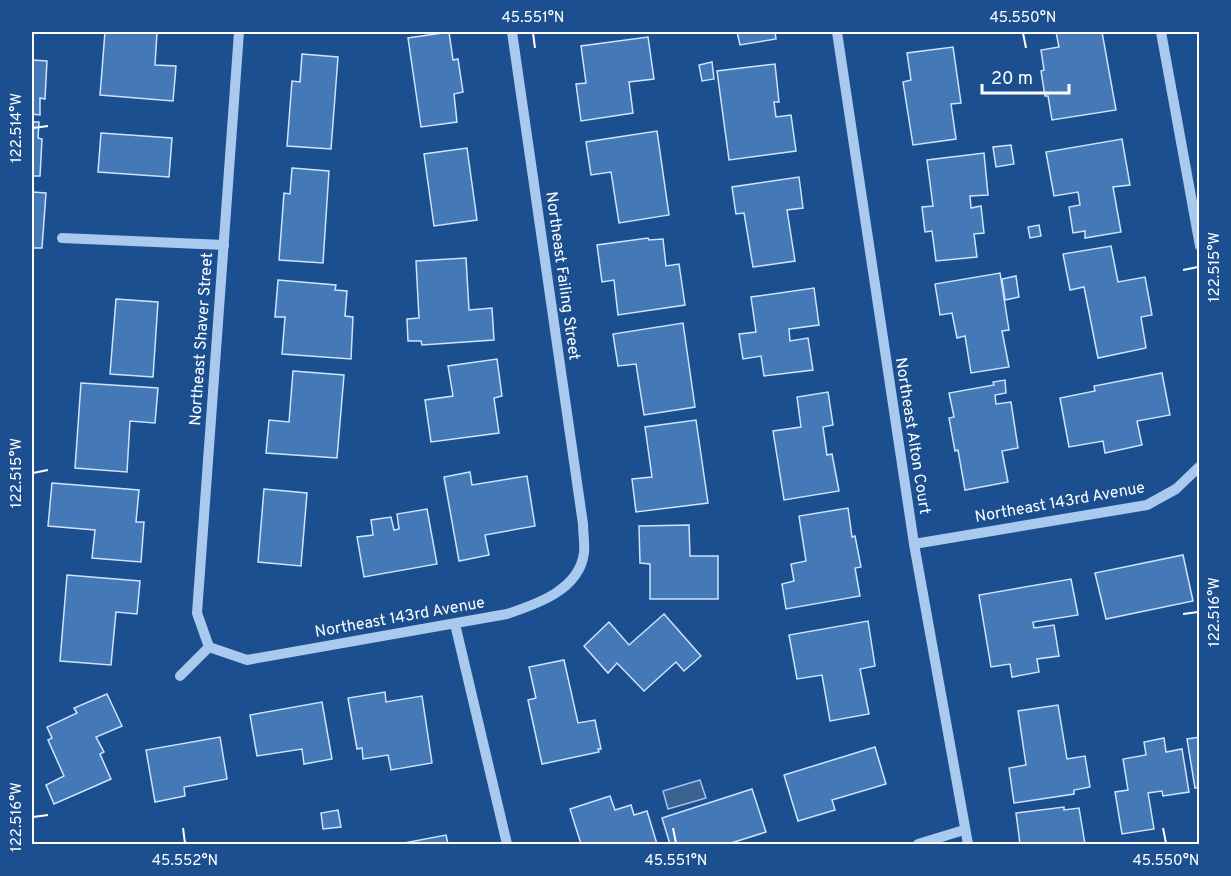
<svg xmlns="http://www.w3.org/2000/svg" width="1231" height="876" font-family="Overpass,sans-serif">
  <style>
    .water { fill: #3c6290; stroke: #9cc4f0; stroke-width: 1.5 }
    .building { fill: #4478b7; stroke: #cfe3fa; stroke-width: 1.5 }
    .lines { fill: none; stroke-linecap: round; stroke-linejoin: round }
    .minor { stroke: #a9c9ee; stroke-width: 10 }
    .ticks { fill: none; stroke: #fff; stroke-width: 2 }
    .labels { text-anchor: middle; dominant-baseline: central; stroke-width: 4.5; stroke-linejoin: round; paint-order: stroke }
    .street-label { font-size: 16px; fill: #fff; stroke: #1b4f8f }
    .neatline { fill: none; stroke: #fff; stroke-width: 2 }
    .ticks-label { font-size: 15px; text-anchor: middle; fill: #fff }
  </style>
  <rect width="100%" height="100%" fill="#1b4f8f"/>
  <polygon class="water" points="700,780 706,798 668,809 663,791"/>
  <g class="building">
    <polygon points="105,32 157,32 155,65 176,66 173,101 100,95"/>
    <polygon points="449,32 453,60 458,59 463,92 454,94 457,122 421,127 408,38"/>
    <polygon points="737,32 775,32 776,39 740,45"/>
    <polygon points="1056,32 1102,32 1116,110 1052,120 1048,96 1045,96 1041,71 1044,70 1041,50 1059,47"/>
    <polygon points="648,37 654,79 629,82 633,113 581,121 576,84 586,83 581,46"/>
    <polygon points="953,47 961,103 951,104 956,139 913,145 903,82 911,80 907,53"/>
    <polygon points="302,54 338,57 331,149 287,146 292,81 300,82"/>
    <polygon points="32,60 47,61 45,99 40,98 40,115 32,114"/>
    <polygon points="712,62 714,79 702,81 699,65"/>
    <polygon points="775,64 779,102 774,102 776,117 791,115 796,151 729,160 717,71"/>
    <polygon points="32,122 39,122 38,138 42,139 40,176 32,176"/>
    <polygon points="657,131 669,215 619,223 611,172 591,175 586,142"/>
    <polygon points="101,133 172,138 169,177 98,172"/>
    <polygon points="1122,139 1130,185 1113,187 1121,232 1085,238 1085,231 1073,233 1069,207 1080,205 1078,192 1054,196 1046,152"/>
    <polygon points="1011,145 1014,164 996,167 993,147"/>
    <polygon points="467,148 477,220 434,226 424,154"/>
    <polygon points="984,153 988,195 970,196 971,208 981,206 984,233 974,234 977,257 936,261 932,231 925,232 922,207 933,206 927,160"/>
    <polygon points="292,168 329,171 323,263 279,260 284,193 290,194"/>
    <polygon points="799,177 803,208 787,210 795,261 753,267 744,213 736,214 732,187"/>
    <polygon points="32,192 46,193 42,248 32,248"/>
    <polygon points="1039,225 1041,236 1030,238 1028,227"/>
    <polygon points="648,238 649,240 663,239 666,266 679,264 685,305 618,315 614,280 602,282 597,245"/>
    <polygon points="1111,246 1118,282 1145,277 1152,315 1141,317 1146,348 1098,358 1084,287 1070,290 1063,254"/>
    <polygon points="466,258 469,310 492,308 494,340 422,345 421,341 408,341 407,319 419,318 416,261"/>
    <polygon points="1000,273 1009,330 1002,331 1009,367 971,373 965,336 957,338 952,313 940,315 935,284"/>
    <polygon points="1016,276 1019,297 1005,300 1002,279"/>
    <polygon points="278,280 336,285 335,290 347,291 345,316 353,317 351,359 282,354 285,317 275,317"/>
    <polygon points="814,288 819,325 789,329 790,341 808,338 813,370 764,376 761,356 743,359 739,334 756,332 751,297"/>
    <polygon points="116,299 158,302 153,377 110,374"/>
    <polygon points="683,323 695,407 644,415 636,364 618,366 613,334"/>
    <polygon points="497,359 502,396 494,398 499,433 431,442 425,400 453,396 448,366"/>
    <polygon points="293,371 344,375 337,458 266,453 269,420 289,422"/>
    <polygon points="1162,373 1170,415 1137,421 1142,445 1105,453 1103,441 1069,447 1060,398 1095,391 1094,386"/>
    <polygon points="1005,380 1006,393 995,395 996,404 1011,402 1018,448 1002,451 1008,482 965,490 958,450 955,451 949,418 954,417 949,393 994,385 993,382"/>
    <polygon points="81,383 158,388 155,423 130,421 127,472 75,468"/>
    <polygon points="828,392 833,425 823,427 827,455 832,454 839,491 784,500 773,431 801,427 797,397"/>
    <polygon points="696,420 708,503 636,512 632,479 652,477 645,427"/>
    <polygon points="470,472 472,485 527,476 535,526 485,535 489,555 459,561 444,477"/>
    <polygon points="52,483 139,490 136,522 144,522 141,562 92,558 95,530 48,526"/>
    <polygon points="264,489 307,493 301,566 258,562"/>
    <polygon points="848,508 852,537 855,536 861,567 855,568 860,596 786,609 782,584 794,581 791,564 806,561 799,516"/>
    <polygon points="427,509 437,564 364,577 357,537 373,535 371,520 391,517 394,530 399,529 397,514"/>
    <polygon points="689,525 690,556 718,556 718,599 650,599 650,564 640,563 639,526"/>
    <polygon points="1183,555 1193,601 1106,619 1095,573"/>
    <polygon points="67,575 140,581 137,614 116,612 111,665 60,661"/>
    <polygon points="1071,579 1078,615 1033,622 1034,628 1054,625 1059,656 1037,659 1039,672 1012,677 1010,664 991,667 979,595"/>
    <polygon points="664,614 701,656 684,671 676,662 644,691 617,663 608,673 584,646 609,622 629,645"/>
    <polygon points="868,621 875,666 860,669 869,714 830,721 822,675 797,679 789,635"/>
    <polygon points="564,660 578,723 595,720 601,749 598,749 599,752 542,764 528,700 536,698 529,667"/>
    <polygon points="385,692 386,702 422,696 432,763 391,770 388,755 363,759 362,748 357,749 348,698"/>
    <polygon points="107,694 122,726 96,737 104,752 100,754 111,779 54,804 46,785 64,776 48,740 52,738 47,727 77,713 74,708"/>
    <polygon points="322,702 332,759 304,764 302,749 257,756 250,715"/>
    <polygon points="1058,705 1067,759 1085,756 1090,787 1074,790 1074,794 1014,803 1009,768 1026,765 1018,711"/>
    <polygon points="220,737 227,779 184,787 185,796 155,802 146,750"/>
    <polygon points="1200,737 1200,787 1195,788 1187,739"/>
    <polygon points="1164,738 1166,752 1182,749 1189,792 1163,796 1162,791 1148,793 1154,829 1122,834 1115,792 1128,790 1123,759 1146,755 1144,742"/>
    <polygon points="875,747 886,784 832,800 835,810 798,821 784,775"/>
    <polygon points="752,789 766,832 728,844 670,844 662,818"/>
    <polygon points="610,796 615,810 631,805 634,815 647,811 657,844 581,844 570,809"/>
    <polygon points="1064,807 1064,810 1079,808 1085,844 1020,844 1016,813"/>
    <polygon points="338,810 341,827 323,829 321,813"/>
    <polygon points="446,835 448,844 399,844"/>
  </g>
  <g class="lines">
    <g class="minor">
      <polyline points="837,32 914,544 968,844"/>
      <polyline points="1161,32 1200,246"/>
      <polyline points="62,238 224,245"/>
      <polyline points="914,544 1147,505 1176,489 1200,466"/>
      <polyline points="455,624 507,844"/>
      <path d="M 209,647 L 247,660 L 507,614 C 537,604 579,590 584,553 C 585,544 583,533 583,524 L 512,32"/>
      <polyline points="209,647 197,613 239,32"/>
      <polyline points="180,676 209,647"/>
      <polyline points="918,844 964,830"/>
    </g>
  </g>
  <path class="ticks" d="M 533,33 L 535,48M 1023,33 L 1026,48M 33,128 L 48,126M 1183,270 L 1198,267M 33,473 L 48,470M 1183,614 L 1198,612M 33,817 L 48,815M 183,828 L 185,843M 673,828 L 676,843M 1163,828 L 1166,843"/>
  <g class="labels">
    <g class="street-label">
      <text transform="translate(562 276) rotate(82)">Northeast Failing Street</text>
      <text transform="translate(202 339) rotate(-86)">Northeast Shaver Street</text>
      <text transform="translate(912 436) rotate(81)">Northeast Alton Court</text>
      <text transform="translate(1060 503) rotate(-10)">Northeast 143rd Avenue</text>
      <text transform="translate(400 618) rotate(-10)">Northeast 143rd Avenue</text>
    </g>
  </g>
  <rect width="1231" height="876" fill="none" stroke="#1b4f8f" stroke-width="66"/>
  <path d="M982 84v9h87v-9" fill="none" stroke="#ffffff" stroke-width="3"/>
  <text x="991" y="84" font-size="18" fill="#ffffff" stroke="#1b4f8f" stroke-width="4.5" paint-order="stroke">20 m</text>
  <rect x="33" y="33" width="1165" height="810" class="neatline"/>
  <g class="ticks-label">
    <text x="533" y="22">45.551°N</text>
    <text x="1023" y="22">45.550°N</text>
    <text transform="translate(16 128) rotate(-90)" y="5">122.514°W</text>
    <text transform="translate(1214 267) rotate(-90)" y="5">122.515°W</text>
    <text transform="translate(16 473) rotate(-90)" y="5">122.515°W</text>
    <text transform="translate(1214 612) rotate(-90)" y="5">122.516°W</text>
    <text transform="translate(16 817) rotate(-90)" y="5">122.516°W</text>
    <text x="185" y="865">45.552°N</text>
    <text x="676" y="865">45.551°N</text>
    <text x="1166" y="865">45.550°N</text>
  </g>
</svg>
